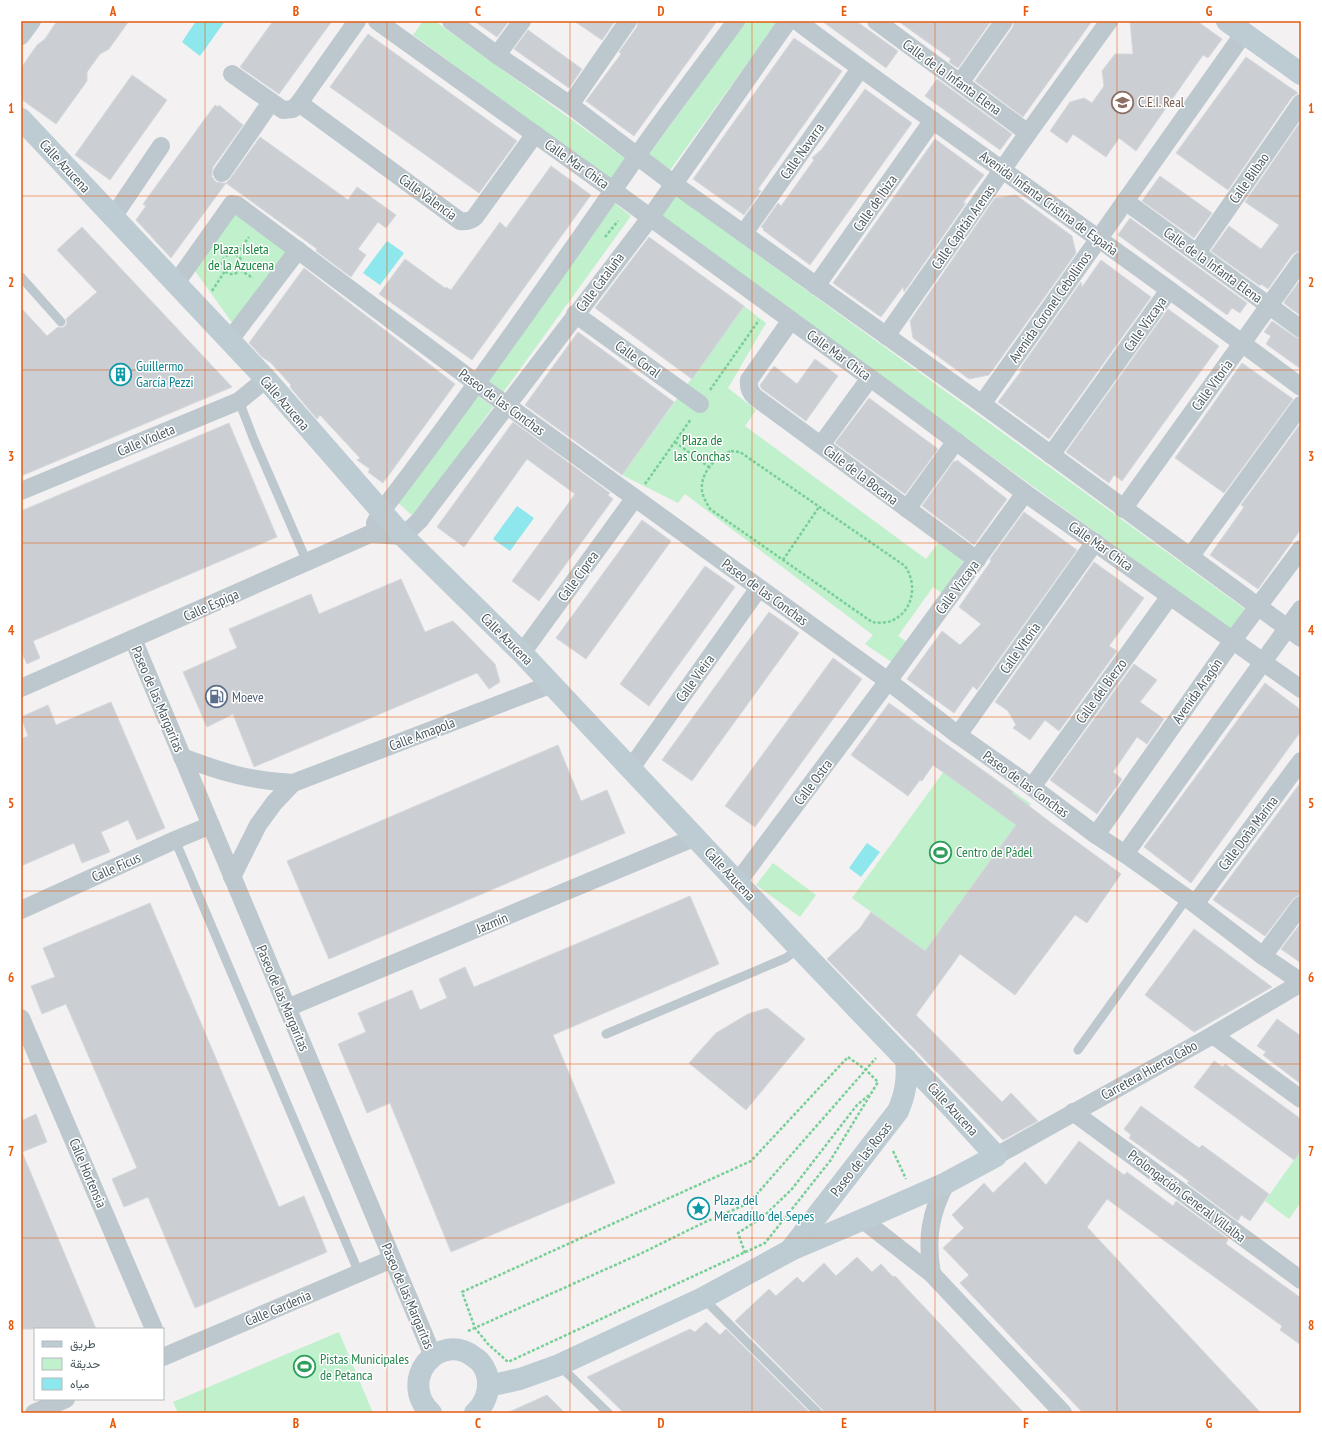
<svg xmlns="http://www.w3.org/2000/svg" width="1322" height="1434" font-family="'PT Sans Narrow',Vazirmatn,sans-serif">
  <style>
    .green { fill: #c0f0cc }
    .water { fill: #8de7ed }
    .building { fill: #cbcfd3; stroke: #d5d8dc }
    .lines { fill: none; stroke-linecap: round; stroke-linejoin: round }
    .path { stroke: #78cf97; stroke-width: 2.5; stroke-dasharray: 3 2; stroke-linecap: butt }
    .lane { stroke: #bdc8ce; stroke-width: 9 }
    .street { stroke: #bdc8ce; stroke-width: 18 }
    .secondary { stroke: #bdcbd3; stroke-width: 22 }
    .grid { fill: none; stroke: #e8590c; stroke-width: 1; stroke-opacity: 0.55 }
    .labels { text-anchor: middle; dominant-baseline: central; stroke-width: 3; stroke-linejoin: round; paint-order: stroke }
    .street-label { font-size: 14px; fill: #49585f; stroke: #fff }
    .education-label { font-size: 14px; fill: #785e54; stroke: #fff; text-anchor: start }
    .park-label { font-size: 14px; fill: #17833d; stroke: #fff }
    .culture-label { font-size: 14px; fill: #0d838f; stroke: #fff; text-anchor: start }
    .service-label { font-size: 14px; fill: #4e5e75; stroke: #fff; text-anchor: start }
    .leisure-label { font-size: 14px; fill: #27864d; stroke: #fff; text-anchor: start }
    .neatline { fill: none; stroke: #e8590c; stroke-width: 1.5 }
    .grid-label { font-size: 13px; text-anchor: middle; font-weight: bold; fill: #e8590c }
  </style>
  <rect width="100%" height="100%" fill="#f3f1f1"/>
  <g class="green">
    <polygon points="423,21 435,21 626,159 611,180 413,35"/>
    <polygon points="745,21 778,21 670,170 649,155"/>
    <polygon points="675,196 678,197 1245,609 1231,630 662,217 662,213"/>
    <polygon points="613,202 631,216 502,394 484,380"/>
    <polygon points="235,209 288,249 233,324 193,268"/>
    <polygon points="744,306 766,323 728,388 756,410 745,426 926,559 939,542 965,559 942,593 933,587 898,636 907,642 893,663 865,644 873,635 685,494 678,503 622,475"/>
    <polygon points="475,394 493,407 414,517 396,501"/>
    <polygon points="958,752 1031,804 925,951 852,898"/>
    <polygon points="773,863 816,895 800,917 756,885"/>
    <polygon points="1299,1153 1301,1154 1301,1202 1289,1219 1265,1201"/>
    <polygon points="339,1332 373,1413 178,1413 173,1402"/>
  </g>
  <g class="water">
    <polygon points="196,21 225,21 200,56 182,42"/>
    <polygon points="387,241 404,253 380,285 363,273"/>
    <polygon points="517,506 534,518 510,551 493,539"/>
    <polygon points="867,843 880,852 861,877 849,868"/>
  </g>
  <g class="building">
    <polygon points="57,21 129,21 109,49 100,54 87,72 87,81 56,124 21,99 21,68 37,45 45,39"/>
    <polygon points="273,21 332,21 279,94 240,67"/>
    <polygon points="474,21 509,21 497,37"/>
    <polygon points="574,21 615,21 602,40"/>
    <polygon points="638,21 717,21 634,136 586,101 621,54 619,52 637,27"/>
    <polygon points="822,21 856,21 898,51 886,68"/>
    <polygon points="898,21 991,21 958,68 949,62 951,59"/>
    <polygon points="1014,21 1092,21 1023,117 975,81 1013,27"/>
    <polygon points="1130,21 1197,21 1222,39 1208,58 1203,55 1136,151 1119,138 1106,157 1073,134 1067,143 1050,131 1070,102 1084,98 1092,103 1104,86 1102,71 1115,54 1133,54"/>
    <polygon points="528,30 582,69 569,88 514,49"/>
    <polygon points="368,34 517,141 479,193 330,87"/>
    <polygon points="794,38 842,71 758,189 761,191 744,215 693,179"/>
    <polygon points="1246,57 1298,93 1292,97 1228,190 1176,153"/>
    <polygon points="132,75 167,100 110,180 75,155"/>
    <polygon points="937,79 1012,134 1000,150 925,96"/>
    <polygon points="865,89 912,123 810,265 763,230 764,229 761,227 778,203 781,206 814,160 812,158 822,149"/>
    <polygon points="215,105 218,107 219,105 243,125 213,167 212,173 212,177 216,182 222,183 226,183 230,179 260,137 348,200 357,187 396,215 386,228 378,222 358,249 366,255 351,277 316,251 317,249 226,183 171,258 136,220 146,206 143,204"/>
    <polygon points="1301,121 1301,251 1296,252 1292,255 1268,289 1261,284 1260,286 1211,251 1229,226 1261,249 1279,225 1245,202"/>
    <polygon points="935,139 984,175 963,203 966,203 904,292 903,287 881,317 833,283"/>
    <polygon points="551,166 591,195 472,360 379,294 405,259 445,288 446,287 451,290 500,222 506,228"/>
    <polygon points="1160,176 1212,213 1194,238 1142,201"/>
    <polygon points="1016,195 1072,236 1076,253 989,375 969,379 913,338 910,321 995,198"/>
    <polygon points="1130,218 1247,303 1240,313 1232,308 1227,315 1118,235"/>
    <polygon points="82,227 232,387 21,476 21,308 47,336 58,327 62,328 65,326 67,324 66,319 97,292 57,250"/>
    <polygon points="649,237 744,306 692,379 595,308"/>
    <polygon points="1101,260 1151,297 1049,439 998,402 1022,370 1019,370 1081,282 1082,287"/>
    <polygon points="304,268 455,384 383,483 368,472 370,469 357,460 360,458 320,415 317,419 290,387 291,385 271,363 262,357 249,343"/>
    <polygon points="1301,279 1301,316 1285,304 1284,302"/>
    <polygon points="1168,309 1219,346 1122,481 1114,475 1109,483 1066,452"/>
    <polygon points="1272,321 1295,337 1301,339 1301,369 1266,344 1271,336 1264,332"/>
    <polygon points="578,332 674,402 622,475 525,405"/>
    <polygon points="815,359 838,376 806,421 762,389 760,385 774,366 797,384"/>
    <polygon points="1242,363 1293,399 1224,493 1175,458"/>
    <polygon points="869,398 938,449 905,494 835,443"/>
    <polygon points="513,422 610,493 608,495 613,499 539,601 512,581 575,494 527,459 464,547 437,527"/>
    <polygon points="229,423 277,537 33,641 40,658 27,664 21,651 21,511"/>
    <polygon points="1301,423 1301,529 1258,589 1210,555 1244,507 1241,505"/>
    <polygon points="957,460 1007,499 974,545 922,506 954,461 955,462"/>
    <polygon points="1024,512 1077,550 977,690 973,686 954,713 907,679 942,631 960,645 981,624 959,607 991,561 990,559"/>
    <polygon points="642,520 671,541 586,659 556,638"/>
    <polygon points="1094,562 1144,598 1109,646 1117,651 1059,731 1045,720 1030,740 1013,728 1016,725 1008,711 995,702"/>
    <polygon points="705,566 735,587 649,706 620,684"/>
    <polygon points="401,579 425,632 453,621 495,664 500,682 489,689 477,673 254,767 233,714 207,727 183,672 237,648 229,629 311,594 319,614"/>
    <polygon points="769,612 799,633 692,781 662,760"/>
    <polygon points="833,658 862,679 755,827 725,806"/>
    <polygon points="1134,664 1157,680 1140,702 1164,719 1147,744 1137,737 1113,772 1122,779 1097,814 1050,780"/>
    <polygon points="1265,683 1301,710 1301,731 1191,883 1144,847"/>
    <polygon points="111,702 165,828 137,840 128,820 101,832 110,852 82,863 74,843 21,866 21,739 28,736 21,717 48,705 56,725"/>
    <polygon points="889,703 1013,792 1012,793 1054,825 1121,874 1087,923 1075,915 1015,995 960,954 916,1015 1002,1102 1011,1093 1038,1121 1003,1140 827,959 860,928 871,912 925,951 1016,825 933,765 922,781 920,780 908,796 851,755"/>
    <polygon points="558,745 581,801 607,790 625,833 329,959 287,861"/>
    <polygon points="1301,782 1301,895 1297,896 1293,899 1265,936 1213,900"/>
    <polygon points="690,896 719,964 553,1035 615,1183 451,1252 390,1103 367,1113 338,1044 366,1032 358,1013 412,990 420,1010 447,998 439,979 465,967 474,987"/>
    <polygon points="150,903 279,1207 304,1196 327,1252 195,1308 148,1197 124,1207 112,1179 137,1168 66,1004 42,1014 31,986 55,977 43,948"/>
    <polygon points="1301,923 1301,963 1281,949"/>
    <polygon points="1194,929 1272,987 1194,1032 1145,995"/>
    <polygon points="767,1008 805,1039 746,1110 689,1063 716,1033 748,1014"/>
    <polygon points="1277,1019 1301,1036 1301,1084 1263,1055 1266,1052 1257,1046"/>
    <polygon points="1214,1061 1223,1067 1225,1064 1301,1119 1301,1151 1294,1160 1194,1087"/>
    <polygon points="1141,1106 1199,1148 1202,1145 1269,1194 1250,1221 1241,1215 1238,1221 1187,1183 1189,1181 1129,1138 1131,1135 1124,1129"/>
    <polygon points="36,1114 47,1142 22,1152 96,1329 21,1329 21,1121"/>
    <polygon points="1079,1141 1124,1175 1127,1172 1173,1206 1176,1201 1228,1239 1226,1244 1301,1298 1301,1345 1280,1330 1282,1326 1107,1199 1087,1227 1261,1413 1083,1413 960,1283 969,1275 943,1248 964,1228 952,1215 984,1183 993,1193 1025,1162 1046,1185"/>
    <polygon points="857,1257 872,1272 881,1264 893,1277 895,1276 1024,1413 824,1413 822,1409 735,1321 769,1289 776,1296 797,1277 803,1283 824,1263 836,1276"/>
    <polygon points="706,1322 720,1335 726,1329 810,1413 624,1413 587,1377 690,1329 695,1332"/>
    <polygon points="547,1395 565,1413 507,1413"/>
  </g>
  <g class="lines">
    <g class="path">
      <polyline points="605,237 618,221"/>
      <circle cx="232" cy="264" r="10"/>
      <polyline points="236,254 249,237"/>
      <polyline points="240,270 253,278"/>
      <polyline points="212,291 225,271"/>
      <polyline points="710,390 759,320"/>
      <polyline points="675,442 709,467"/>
      <path d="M 731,451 L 740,452 L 905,566 C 918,585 913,612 891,621 C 885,623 878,623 872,622 L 710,509 C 707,503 703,498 702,491 C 700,473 715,457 731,451 Z"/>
      <polyline points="645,484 691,419"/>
      <polyline points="783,560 819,507"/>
      <polygon points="848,1057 866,1070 878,1082 830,1161 765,1243 508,1362 488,1344 475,1328 462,1292 751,1161"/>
      <polyline points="893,1151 906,1179"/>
      <polyline points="745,1253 738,1233 763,1217 792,1189 857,1105 869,1095"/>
      <polyline points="468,1331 642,1253 703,1223 749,1203 876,1058"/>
    </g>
    <g class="lane">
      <polyline points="21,277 61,322"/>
      <polyline points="239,401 254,440 307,562"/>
      <polyline points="175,840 359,1273"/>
      <polyline points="606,1034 786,958 799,948"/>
      <polyline points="1078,1050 1187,898"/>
      <polyline points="703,1298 818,1413"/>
      <polyline points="559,1365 608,1413"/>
    </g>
    <g class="street">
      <polyline points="377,21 614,191 910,407 1025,493 1301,689"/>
      <polyline points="451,21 497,55 570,105 674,184 982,404 1301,638"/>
      <path d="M 797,21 C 896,96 998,166 1099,239 C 1167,288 1234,337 1301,387"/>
      <polyline points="876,21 1028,133"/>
      <polyline points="21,36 32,21"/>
      <polyline points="497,55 522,21"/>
      <polyline points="232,74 283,110 293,109 299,103 357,21"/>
      <polyline points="960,83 1004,21"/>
      <path d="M 299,103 L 460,221 C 467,222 471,221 475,217 L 535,134"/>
      <polyline points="570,105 628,21"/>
      <polyline points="222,173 271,102"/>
      <polyline points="1125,201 1301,329"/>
      <polyline points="113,217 161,146"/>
      <polyline points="744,233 860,69"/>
      <polyline points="1197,253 1301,103"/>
      <polyline points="176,283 230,207 232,204 237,205 476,383 888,681 958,735 1032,787 1096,835 1125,854 1187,898 1263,956 1301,982"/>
      <polyline points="816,286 933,120"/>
      <polyline points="575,314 700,404"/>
      <path d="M 791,320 L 749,380 C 748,387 750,392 755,397 L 977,560"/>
      <polyline points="886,336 1028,133 1109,21"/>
      <polyline points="229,341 298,250"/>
      <polyline points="982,404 1244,33"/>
      <polyline points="821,445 870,378"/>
      <polyline points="1051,455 1169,290"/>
      <polyline points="21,491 239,401 266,379"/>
      <polyline points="907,509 956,441"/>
      <polyline points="1123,509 1301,261"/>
      <path d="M 375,523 L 381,512 C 470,396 554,276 637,156 C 669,110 703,66 736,21"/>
      <polyline points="1190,557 1301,405"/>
      <polyline points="133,639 433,1356"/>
      <polyline points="522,653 634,499"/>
      <polyline points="21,688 370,534 403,536 420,520 431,505 650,218 788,21"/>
      <polyline points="958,735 1095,542"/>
      <path d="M 182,757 C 221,772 251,781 293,783 L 552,684"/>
      <polyline points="631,768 759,588"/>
      <polyline points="1032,787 1170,596"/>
      <polyline points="1096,835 1233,640 1301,549"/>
      <polyline points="1125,854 1301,609"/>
      <polyline points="232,877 258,825 274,803 293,783"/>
      <polyline points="737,883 888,681 1025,493"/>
      <polyline points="1195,904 1301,761"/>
      <polyline points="21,910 175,840 211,825"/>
      <polyline points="1263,956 1301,905"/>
      <polyline points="287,1008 696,837"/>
      <polyline points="21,1018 154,1329"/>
      <polyline points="1213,1035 1301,1099"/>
      <polyline points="1073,1112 1301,1280"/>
      <polyline points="996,1156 1213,1035 1301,983"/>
      <polyline points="863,1220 932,1274 1063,1413"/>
      <path d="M 932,1274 C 926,1239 930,1214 946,1183"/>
      <polyline points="163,1357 392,1259"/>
      <polyline points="34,1413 66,1399"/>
    </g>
    <g class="secondary">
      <polyline points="1227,21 1301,74"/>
      <polyline points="21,119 266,379 403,536 522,653 799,948 954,1110 996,1156 946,1183 871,1216 791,1250 703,1298 559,1365 520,1379 488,1386"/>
      <path d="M 792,1248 L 898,1111 C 906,1093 908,1078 906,1059"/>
      <path d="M 431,1413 C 397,1381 438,1330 474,1357 C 482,1362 487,1371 488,1380 C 489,1393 485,1404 475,1413"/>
    </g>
  </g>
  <path class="grid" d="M 205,21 L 205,1413M 387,21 L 387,1413M 570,21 L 570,1413M 752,21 L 752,1413M 935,21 L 935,1413M 1117,21 L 1117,1413M 21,196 L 1301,196M 21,370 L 1301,370M 21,543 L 1301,543M 21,717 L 1301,717M 21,891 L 1301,891M 21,1064 L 1301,1064M 21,1238 L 1301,1238"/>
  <defs>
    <symbol id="school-ring" viewBox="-11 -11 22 22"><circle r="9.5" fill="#fff" stroke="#8d6e63" stroke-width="1.5"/><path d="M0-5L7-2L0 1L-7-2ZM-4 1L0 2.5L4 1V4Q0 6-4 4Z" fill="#8d6e63"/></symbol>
    <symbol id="building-ring" viewBox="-11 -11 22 22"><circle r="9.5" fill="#fff" stroke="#0f9aa8" stroke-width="1.5"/><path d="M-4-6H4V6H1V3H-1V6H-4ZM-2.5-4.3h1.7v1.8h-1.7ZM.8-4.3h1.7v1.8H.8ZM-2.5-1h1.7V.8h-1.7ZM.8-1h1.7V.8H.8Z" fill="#0f9aa8"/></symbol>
    <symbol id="fuel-ring" viewBox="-11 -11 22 22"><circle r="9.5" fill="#fff" stroke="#5c6f8a" stroke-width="1.5"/><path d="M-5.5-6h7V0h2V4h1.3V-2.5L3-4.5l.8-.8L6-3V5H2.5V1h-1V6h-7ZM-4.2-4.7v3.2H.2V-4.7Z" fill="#5c6f8a"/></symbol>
    <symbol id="stadium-ring" viewBox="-11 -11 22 22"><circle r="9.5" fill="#fff" stroke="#2e9e5b" stroke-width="1.5"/><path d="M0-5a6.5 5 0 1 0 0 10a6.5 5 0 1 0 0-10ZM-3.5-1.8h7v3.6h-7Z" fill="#2e9e5b"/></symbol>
    <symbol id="sight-ring" viewBox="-11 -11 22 22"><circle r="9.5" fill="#fff" stroke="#0f9aa8" stroke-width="1.5"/><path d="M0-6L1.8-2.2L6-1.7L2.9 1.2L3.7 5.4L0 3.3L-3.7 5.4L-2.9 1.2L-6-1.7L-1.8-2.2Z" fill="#0f9aa8"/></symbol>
  </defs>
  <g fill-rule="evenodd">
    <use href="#school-ring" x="1110" y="90" width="25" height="25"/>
    <use href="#building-ring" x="108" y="362" width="25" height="25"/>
    <use href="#fuel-ring" x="204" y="684" width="25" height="25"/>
    <use href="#stadium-ring" x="928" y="840" width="25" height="25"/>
    <use href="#sight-ring" x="686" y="1196" width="25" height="25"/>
    <use href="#stadium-ring" x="292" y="1354" width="25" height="25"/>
  </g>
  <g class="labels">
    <g class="street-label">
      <text transform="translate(952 77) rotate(36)">Calle de la Infanta Elena</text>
      <text transform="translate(802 151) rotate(-55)">Calle Navarra</text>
      <text transform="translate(577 164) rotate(35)">Calle Mar Chica</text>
      <text transform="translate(65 166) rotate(47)">Calle Azucena</text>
      <text transform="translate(1249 178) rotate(-55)">Calle Bilbao</text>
      <text transform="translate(428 197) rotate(36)">Calle Valencia</text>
      <text transform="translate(875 203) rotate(-55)">Calle de Ibiza</text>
      <text transform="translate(1049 203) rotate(36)">Avenida Infanta Cristina de España</text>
      <text transform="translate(963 227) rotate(-55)">Calle Capitán Arenas</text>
      <text transform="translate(1213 265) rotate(36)">Calle de la Infanta Elena</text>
      <text transform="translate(600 282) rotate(-53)">Calle Cataluña</text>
      <text transform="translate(1050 307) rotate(-55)">Avenida Coronel Cebollinos</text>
      <text transform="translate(1145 324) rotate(-55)">Calle Vizcaya</text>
      <text transform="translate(839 355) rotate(36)">Calle Mar Chica</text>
      <text transform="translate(638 359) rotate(36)">Calle Coral</text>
      <text transform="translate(1212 385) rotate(-54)">Calle Vitoria</text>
      <text transform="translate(502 402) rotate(36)">Paseo de las Conchas</text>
      <text transform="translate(285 403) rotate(49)">Calle Azucena</text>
      <text transform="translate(146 440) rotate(-23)">Calle Violeta</text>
      <text transform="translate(861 475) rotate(37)">Calle de la Bocana</text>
      <text transform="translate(1101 546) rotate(35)">Calle Mar Chica</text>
      <text transform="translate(578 576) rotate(-54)">Calle Ciprea</text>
      <text transform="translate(957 587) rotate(-54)">Calle Vizcaya</text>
      <text transform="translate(765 592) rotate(36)">Paseo de las Conchas</text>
      <text transform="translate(211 605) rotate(-24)">Calle Espiga</text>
      <text transform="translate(507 639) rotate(45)">Calle Azucena</text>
      <text transform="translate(1020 648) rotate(-55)">Calle Vitoria</text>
      <text transform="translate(695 678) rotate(-54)">Calle Vieira</text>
      <text transform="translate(1101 691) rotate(-54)">Calle del Bierzo</text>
      <text transform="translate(1197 691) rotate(-55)">Avenida Aragón</text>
      <text transform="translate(158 699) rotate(67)">Paseo de las Margaritas</text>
      <text transform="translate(422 734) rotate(-21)">Calle Amapola</text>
      <text transform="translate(813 782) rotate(-53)">Calle Ostra</text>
      <text transform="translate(1026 784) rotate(36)">Paseo de las Conchas</text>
      <text transform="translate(1248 833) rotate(-53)">Calle Doña Marina</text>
      <text transform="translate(116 867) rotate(-24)">Calle Ficus</text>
      <text transform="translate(730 874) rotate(47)">Calle Azucena</text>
      <text transform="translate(492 923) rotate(-23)">Jazmín</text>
      <text transform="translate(283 998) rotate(67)">Paseo de las Margaritas</text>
      <text transform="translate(1149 1070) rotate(-29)">Carretera Huerta Cabo</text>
      <text transform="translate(953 1109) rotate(47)">Calle Azucena</text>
      <text transform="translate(861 1159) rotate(-52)">Paseo de las Rosas</text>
      <text transform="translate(88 1173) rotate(67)">Calle Hortensia</text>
      <text transform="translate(1187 1196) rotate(37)">Prolongación General Villalba</text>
      <text transform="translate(408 1296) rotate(67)">Paseo de las Margaritas</text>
      <text transform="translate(278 1308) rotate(-23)">Calle Gardenia</text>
    </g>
    <g class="education-label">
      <text x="1138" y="102">C.E.I. Real</text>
    </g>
    <g class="park-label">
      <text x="241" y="249">Plaza Isleta<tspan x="241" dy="16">de la Azucena</tspan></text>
      <text x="702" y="440">Plaza de<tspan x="702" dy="16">las Conchas</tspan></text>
    </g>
    <g class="culture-label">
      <text x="136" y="366">Guillermo<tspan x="136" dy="16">García Pezzi</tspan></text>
      <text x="714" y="1200">Plaza del<tspan x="714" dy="16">Mercadillo del Sepes</tspan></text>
    </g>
    <g class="service-label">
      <text x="232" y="697">Moeve</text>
    </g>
    <g class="leisure-label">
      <text x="956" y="852">Centro de Pádel</text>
      <text x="320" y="1359">Pistas Municipales<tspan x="320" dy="16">de Petanca</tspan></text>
    </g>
  </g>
  <rect width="1322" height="1434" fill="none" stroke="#ffffff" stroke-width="44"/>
  <rect x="34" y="1328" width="130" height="72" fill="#ffffff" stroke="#b6bcbf"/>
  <rect x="42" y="1341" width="20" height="6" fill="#bdcbd3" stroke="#b6bcbf"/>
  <text x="70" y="1348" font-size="12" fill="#49585f">طريق</text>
  <rect x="42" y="1358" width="20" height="12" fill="#c0f0cc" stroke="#b6bcbf"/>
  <text x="70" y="1368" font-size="12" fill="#49585f">حديقة</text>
  <rect x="42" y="1378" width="20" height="12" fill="#8de7ed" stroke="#b6bcbf"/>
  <text x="70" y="1388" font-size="12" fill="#49585f">مياه</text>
  <rect x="22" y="22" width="1278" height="1390" class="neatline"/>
  <g class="grid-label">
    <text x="113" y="16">A</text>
    <text x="296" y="16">B</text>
    <text x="478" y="16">C</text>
    <text x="661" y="16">D</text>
    <text x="844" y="16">E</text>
    <text x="1026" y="16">F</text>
    <text x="1209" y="16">G</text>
    <text x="11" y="113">1</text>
    <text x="1311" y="113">1</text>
    <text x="11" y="287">2</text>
    <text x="1311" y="287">2</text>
    <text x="11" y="461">3</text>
    <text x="1311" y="461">3</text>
    <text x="11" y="635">4</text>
    <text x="1311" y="635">4</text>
    <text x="11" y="808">5</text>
    <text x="1311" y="808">5</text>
    <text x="11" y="982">6</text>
    <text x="1311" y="982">6</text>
    <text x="11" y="1156">7</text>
    <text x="1311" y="1156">7</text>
    <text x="11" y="1330">8</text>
    <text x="1311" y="1330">8</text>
    <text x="113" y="1428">A</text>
    <text x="296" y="1428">B</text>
    <text x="478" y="1428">C</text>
    <text x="661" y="1428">D</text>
    <text x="844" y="1428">E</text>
    <text x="1026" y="1428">F</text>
    <text x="1209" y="1428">G</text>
  </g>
</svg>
